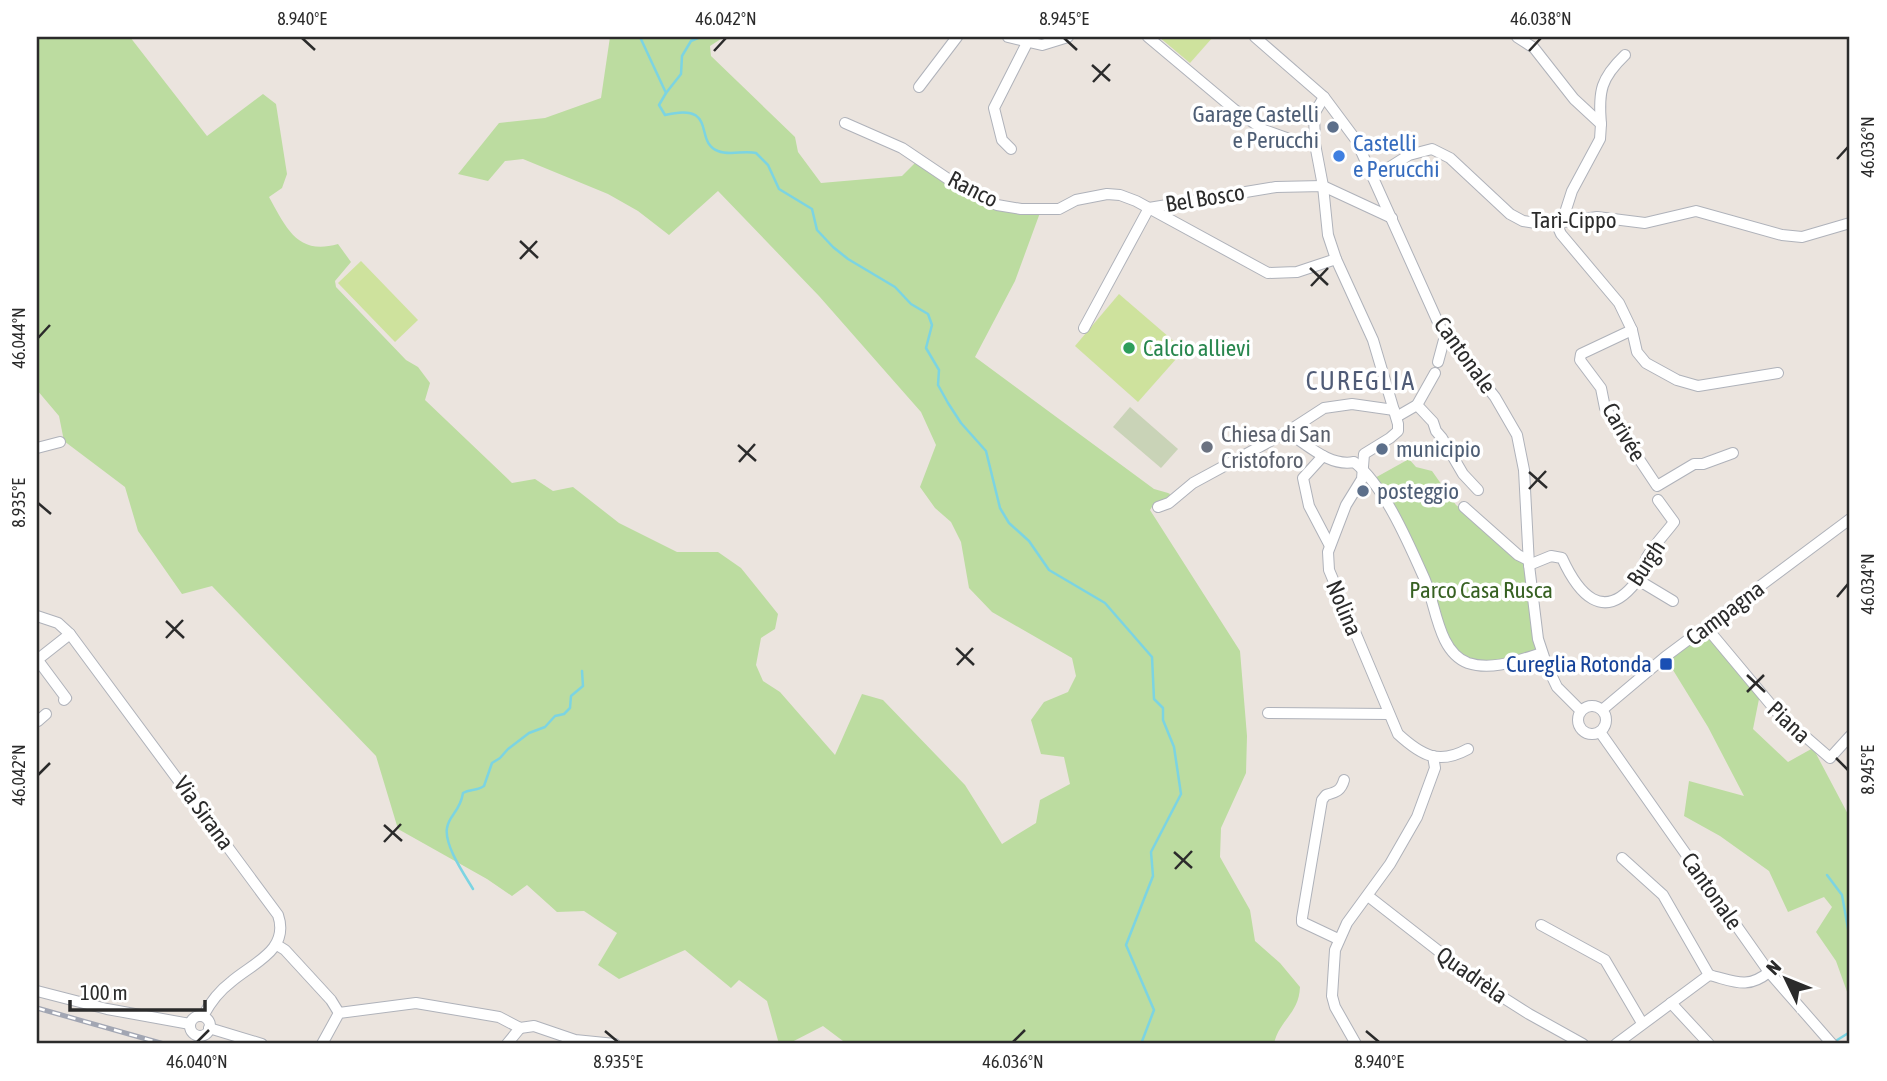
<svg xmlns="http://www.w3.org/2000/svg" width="1887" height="1081" font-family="'Asap Condensed',sans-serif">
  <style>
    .green { fill: #bcdca0 }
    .cemetery { fill: #c9d3b7 }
    .pitch { fill: #cee29d }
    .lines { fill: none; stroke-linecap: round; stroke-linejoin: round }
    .stream { stroke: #7cd4e2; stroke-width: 2.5 }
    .minor-casing { stroke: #afb2ba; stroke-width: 12 }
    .minor { stroke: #fff; stroke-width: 10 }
    .rail-casing { stroke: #a2a6b3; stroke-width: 5 }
    .rail { stroke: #fff; stroke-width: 2.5; stroke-dasharray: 8; stroke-linecap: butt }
    .ticks { fill: none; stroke: #2b2b2b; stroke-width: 2.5 }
    .service-dot { fill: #5c6f8a; stroke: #fff; stroke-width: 2.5 }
    .shop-dot { fill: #3f7fe0; stroke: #fff; stroke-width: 2.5 }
    .leisure-dot { fill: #2e9e5b; stroke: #fff; stroke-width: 2.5 }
    .worship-dot { fill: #6b7280; stroke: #fff; stroke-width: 2.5 }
    .transit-dot { fill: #1a4fb4; stroke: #fff; stroke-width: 2.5 }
    .labels { text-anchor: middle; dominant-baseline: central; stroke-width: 7; stroke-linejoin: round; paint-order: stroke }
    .service-label { font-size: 23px; fill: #4e5e75; stroke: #fff; text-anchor: start }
    .shop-label { font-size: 23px; fill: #366cbe; stroke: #fff; text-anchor: start }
    .street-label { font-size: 23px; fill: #2b2b2b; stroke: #fff }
    .leisure-label { font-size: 23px; fill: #27864d; stroke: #fff; text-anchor: start }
    .worship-label { font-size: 23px; fill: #5b616d; stroke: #fff; text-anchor: start }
    .park-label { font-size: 23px; fill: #376122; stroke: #fff }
    .transit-label { font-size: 23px; fill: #164399; stroke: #fff; text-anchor: end }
    .quarter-label { font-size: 26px; letter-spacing: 2px; fill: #505c77; stroke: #fff }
    .neatline { fill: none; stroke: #2b2b2b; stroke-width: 2.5 }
    .ticks-label { font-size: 18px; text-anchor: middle; fill: #2b2b2b }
  </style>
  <rect width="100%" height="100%" fill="#ebe4de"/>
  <g class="green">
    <path d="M 37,37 L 130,37 L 207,136 L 263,94 L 276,104 L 287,174 L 282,188 L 269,197 C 286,227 297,256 338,244 L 351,262 L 335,281 L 336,287 L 406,360 L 418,367 L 430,383 L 425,400 L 512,483 L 535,479 L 553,491 L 573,487 L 619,523 L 677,552 L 718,552 L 741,568 L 778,614 L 775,629 L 761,638 L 756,665 L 763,681 L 780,692 L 835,755 L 862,694 L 883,700 L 965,785 L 1002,844 L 1036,823 L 1040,800 L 1070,784 L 1064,757 L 1041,754 L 1031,720 L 1044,702 L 1068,692 L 1076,676 L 1072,658 L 992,612 L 969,588 L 961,542 L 951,522 L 935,508 L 920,487 L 936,445 L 921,412 L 819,296 L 718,191 L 669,235 L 638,211 L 608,194 L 523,159 L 505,161 L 488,181 L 458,174 L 499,123 L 545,118 L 601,98 L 610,37 L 724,37 L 710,46 L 711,56 L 795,137 L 798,152 L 821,183 L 902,176 L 919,159 L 978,196 L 1041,210 L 1015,281 L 975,357 L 1154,489 L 1168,493 L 1170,494 L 1167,502 L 1155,502 L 1150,510 L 1240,651 L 1247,736 L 1246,773 L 1221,828 L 1220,857 L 1250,910 L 1255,941 L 1280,963 L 1300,987 C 1299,1014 1279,1020 1274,1044 L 847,1044 L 823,1026 L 788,1044 L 779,1044 L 767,1001 L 739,980 L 731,988 L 685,950 L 619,979 L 598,965 L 617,933 L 584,911 L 557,912 L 527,885 L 512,896 L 487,879 L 398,829 L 376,756 L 212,586 L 182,594 L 138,531 L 125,487 L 64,441 L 59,416 L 37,390 Z"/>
    <polygon points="1409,459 1416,467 1432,471 1456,505 1528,560 1542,653 1492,665 1454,653 1426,582 1373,479"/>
    <polygon points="1706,627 1760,694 1753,729 1788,762 1813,748 1850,818 1850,1000 1836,961 1816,932 1832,907 1824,897 1788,912 1769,871 1720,836 1684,816 1689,781 1744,796 1708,727 1665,657"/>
  </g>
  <polygon class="cemetery" points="1130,407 1178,449 1161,468 1113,427"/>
  <g class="pitch">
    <polygon points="1159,37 1213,37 1190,63"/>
    <polygon points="361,261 418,320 395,342 338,283"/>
    <polygon points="1119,294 1184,350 1138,402 1075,346"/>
  </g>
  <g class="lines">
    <g class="stream">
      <path d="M 640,37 L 666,93 L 659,105 L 665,115 C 719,102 693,142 718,151 C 730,156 744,150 756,153 L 768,165 L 779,189 L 812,209 L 817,230 L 833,247 L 848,259 L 895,287 L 911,304 L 928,314 L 932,325 L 926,348 L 939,370 L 938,385 L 948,403 L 961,423 L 986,451 L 1000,508 L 1009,523 L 1029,541 L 1049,570 L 1105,603 L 1152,657 L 1154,699 L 1163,708 L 1163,720 L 1174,747 L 1181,794 L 1151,852 L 1153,876 L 1126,945 L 1154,1010 L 1141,1044"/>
      <polyline points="37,41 38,37"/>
      <polyline points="666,93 681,74 682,56 691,41 700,37"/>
      <polyline points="1827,875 1842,895 1850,940"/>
      <path d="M 473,889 C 464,874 444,845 447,828 C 449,815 460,812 463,793 C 470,789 477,791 484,786 L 492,763 L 500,758 L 508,749 L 529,733 L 545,727 L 555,716 L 564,714 L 570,708 L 571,696 L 583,686 L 582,671"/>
      <polyline points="1850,995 1850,999"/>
      <polyline points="1834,1042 1850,1032"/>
    </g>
    <defs>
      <g id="minor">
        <polyline points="1008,37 1042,45 1068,37"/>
        <polyline points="1148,37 1235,110 1264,130 1292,140 1315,144"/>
        <polyline points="1255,37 1324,97 1356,140 1441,329 1495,397 1517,435 1524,470 1529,565 1538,639 1547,666 1557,687 1581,711"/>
        <polyline points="1517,37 1534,48 1574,99 1601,124 1600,139 1572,191 1562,222"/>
        <polyline points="919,87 957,37"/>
        <path d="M 1324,97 L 1314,114 L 1315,144 L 1323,186 L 1328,235 L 1336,259 L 1373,340 L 1398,424 L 1398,431 L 1390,438 L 1364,454 L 1362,479 L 1346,505 L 1328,552 L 1329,570 L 1398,734 C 1422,756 1439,765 1468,749"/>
        <polyline points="845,123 902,148 954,183 997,205 1021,209 1059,209 1076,200 1107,194 1120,195 1136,201 1268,273 1297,272 1336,259"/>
        <path d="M 1601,124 C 1598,91 1601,78 1625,55"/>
        <polyline points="1011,149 1002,140 994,108 1027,43"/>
        <polyline points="1374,177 1409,155 1432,149 1450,158 1510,214 1523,221 1536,223 1556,223 1597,217 1645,223 1696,211 1782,235 1802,237 1850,223"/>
        <polyline points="1556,223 1561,234 1619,303 1632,330 1637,352 1646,363 1677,380 1698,386 1778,373"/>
        <polyline points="1084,328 1149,208 1276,187 1323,186 1392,218"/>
        <polyline points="1632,330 1581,354 1580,360 1601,388 1605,408 1657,486 1694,464 1703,464 1733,453"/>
        <polyline points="1438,362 1445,336"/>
        <polyline points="1417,405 1433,422 1436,431 1442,438 1463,474 1478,490"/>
        <polyline points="1398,416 1417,405 1435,373"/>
        <polyline points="1287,432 1324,408 1352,404 1394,410"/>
        <polyline points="37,448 60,442"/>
        <polyline points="1323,456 1303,478 1309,506 1330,546"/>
        <path d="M 1158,507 L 1169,503 L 1193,483 L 1287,432 C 1307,444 1329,467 1354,462 C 1384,485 1409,544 1425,580 C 1436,605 1438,652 1468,663 C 1492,671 1519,660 1542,653"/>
        <polyline points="1464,507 1518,555 1528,560"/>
        <path d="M 1529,565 L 1551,556 L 1562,558 C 1578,593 1603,624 1636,582 C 1642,575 1643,565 1647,557 C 1654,545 1665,534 1674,522 L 1658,500"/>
        <polyline points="1638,580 1673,601"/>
        <path d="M 37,616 L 58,623 L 70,634 L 278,915 C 290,950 253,963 231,982 C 219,991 210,1003 203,1016"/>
        <polyline points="1706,627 1777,712 1830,758 1850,736"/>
        <polyline points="37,659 66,698 64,700"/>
        <polyline points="37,660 70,634"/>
        <circle cx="1592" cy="720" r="14"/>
        <polyline points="1602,710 1665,657 1850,519"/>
        <polyline points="1268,713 1389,714"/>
        <polyline points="37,718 38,721 46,714"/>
        <polyline points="1600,732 1769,972 1832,1044"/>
        <polyline points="1622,858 1663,895 1709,975"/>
        <polyline points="1368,896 1477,981 1529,1014 1583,1044"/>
        <polyline points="1541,925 1605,960 1642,1023"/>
        <path d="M 1338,939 L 1302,922 L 1302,918 L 1322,800 L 1326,795 C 1336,792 1341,791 1344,780"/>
        <polyline points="277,945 285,950 331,1000 339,1013"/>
        <polyline points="37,991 107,1009 190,1024"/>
        <polyline points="1671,1003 1709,1044"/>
        <circle cx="200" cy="1026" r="10"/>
        <polyline points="209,1028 262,1044"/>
        <polyline points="322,1044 339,1013 416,1003 499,1017 520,1028 534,1026 575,1040 615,1044"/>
        <polyline points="507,1044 520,1028"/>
        <polyline points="1356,1044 1335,1007 1332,996 1335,950 1347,923 1390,864 1417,817 1435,768 1433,756"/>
        <path d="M 1616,1044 L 1709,975 C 1734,981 1747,990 1769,972"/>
      </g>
    </defs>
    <use href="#minor" class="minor-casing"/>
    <use href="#minor" class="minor"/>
    <defs>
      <polyline id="rail" points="37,1008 164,1044"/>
    </defs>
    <use href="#rail" class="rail-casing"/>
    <use href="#rail" class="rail"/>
  </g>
  <path class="ticks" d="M 302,38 L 315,50M 1064,38 L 1077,50M 714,51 L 726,38M 1529,51 L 1541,38M 1092,65 L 1110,81M 1093,82 L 1110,64M 1837,159 L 1848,147M 520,241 L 538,258M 520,259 L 537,241M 1310,268 L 1328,285M 1311,286 L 1328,268M 38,338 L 50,325M 738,445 L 756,461M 739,462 L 755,444M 1529,472 L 1547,488M 1529,489 L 1546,471M 38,503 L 51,514M 1837,597 L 1848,584M 166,621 L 184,638M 166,638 L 183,620M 956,648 L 974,665M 957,665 L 973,648M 1747,675 L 1765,692M 1747,692 L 1764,675M 1836,758 L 1848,770M 38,775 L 50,763M 384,825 L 402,841M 384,842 L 401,824M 1174,852 L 1192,868M 1175,869 L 1192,851M 605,1031 L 618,1042M 1366,1031 L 1379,1042M 197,1042 L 209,1030M 1013,1042 L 1025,1030"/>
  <g class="service-dot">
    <circle cx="1333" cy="127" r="7"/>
    <circle cx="1382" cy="449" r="7"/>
    <circle cx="1363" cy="491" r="7"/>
  </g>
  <circle class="shop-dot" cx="1339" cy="156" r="7"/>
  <circle class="leisure-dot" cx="1129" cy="348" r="7"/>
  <circle class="worship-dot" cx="1207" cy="447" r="7"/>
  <rect class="transit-dot" x="1659" y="657" width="14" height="14" rx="3.5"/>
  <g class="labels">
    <g class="service-label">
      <text x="1319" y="114" text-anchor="end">Garage Castelli<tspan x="1319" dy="26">e Perucchi</tspan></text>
      <text x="1396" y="449">municipio</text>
      <text x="1377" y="491">posteggio</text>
    </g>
    <g class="shop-label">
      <text x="1353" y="143">Castelli<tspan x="1353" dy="26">e Perucchi</tspan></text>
    </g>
    <g class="street-label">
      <text transform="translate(973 189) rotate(27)">Ranco</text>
      <text transform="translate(1205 198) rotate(-9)">Bel Bosco</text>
      <text x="1574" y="220">Tarì-Cippo</text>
      <text transform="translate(1465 355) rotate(54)">Cantonale</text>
      <text transform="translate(1624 432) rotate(60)">Carivée</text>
      <text transform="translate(1646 563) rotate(-57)">Burgh</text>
      <text transform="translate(1344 608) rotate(67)">Nolina</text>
      <text transform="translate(1725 613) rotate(-37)">Campagna</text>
      <text transform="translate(1789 722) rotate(43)">Piana</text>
      <text transform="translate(204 813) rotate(54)">Via Sirana</text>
      <text transform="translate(1712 891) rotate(55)">Cantonale</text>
      <text transform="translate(1472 975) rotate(35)">Quadrèla</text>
    </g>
    <g class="leisure-label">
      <text x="1143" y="348">Calcio allievi</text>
    </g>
    <g class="worship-label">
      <text x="1221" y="434">Chiesa di San<tspan x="1221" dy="26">Cristoforo</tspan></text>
    </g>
    <g class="park-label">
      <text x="1481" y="590">Parco Casa Rusca</text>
    </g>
    <g class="transit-label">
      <text x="1652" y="664">Cureglia Rotonda</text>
    </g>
    <g class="quarter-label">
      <text x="1361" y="381">CUREGLIA</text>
    </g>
  </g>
  <rect width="1887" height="1081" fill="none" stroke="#ffffff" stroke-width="77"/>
  <g transform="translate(1786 979) rotate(313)" stroke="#ffffff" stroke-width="5" paint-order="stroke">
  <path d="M0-5L12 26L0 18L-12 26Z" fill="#2b2b2b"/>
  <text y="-10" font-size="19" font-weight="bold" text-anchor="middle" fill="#2b2b2b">N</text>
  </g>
  <path d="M70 1000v10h135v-10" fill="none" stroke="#2b2b2b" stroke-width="3.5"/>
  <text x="80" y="1000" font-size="21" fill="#2b2b2b" stroke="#ffffff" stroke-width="5" paint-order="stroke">100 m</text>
  <rect x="38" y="38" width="1810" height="1004" class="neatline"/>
  <g class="ticks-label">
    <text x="302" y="25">8.940°E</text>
    <text x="726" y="25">46.042°N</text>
    <text x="1064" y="25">8.945°E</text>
    <text x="1541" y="25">46.038°N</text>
    <text transform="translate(1868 147) rotate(-90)" y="6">46.036°N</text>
    <text transform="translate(19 338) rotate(-90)" y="6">46.044°N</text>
    <text transform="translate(19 503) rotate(-90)" y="6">8.935°E</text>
    <text transform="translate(1868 584) rotate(-90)" y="6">46.034°N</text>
    <text transform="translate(1868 770) rotate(-90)" y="6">8.945°E</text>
    <text transform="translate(19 775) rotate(-90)" y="6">46.042°N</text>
    <text x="197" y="1068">46.040°N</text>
    <text x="618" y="1068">8.935°E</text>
    <text x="1013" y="1068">46.036°N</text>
    <text x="1379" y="1068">8.940°E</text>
  </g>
</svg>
